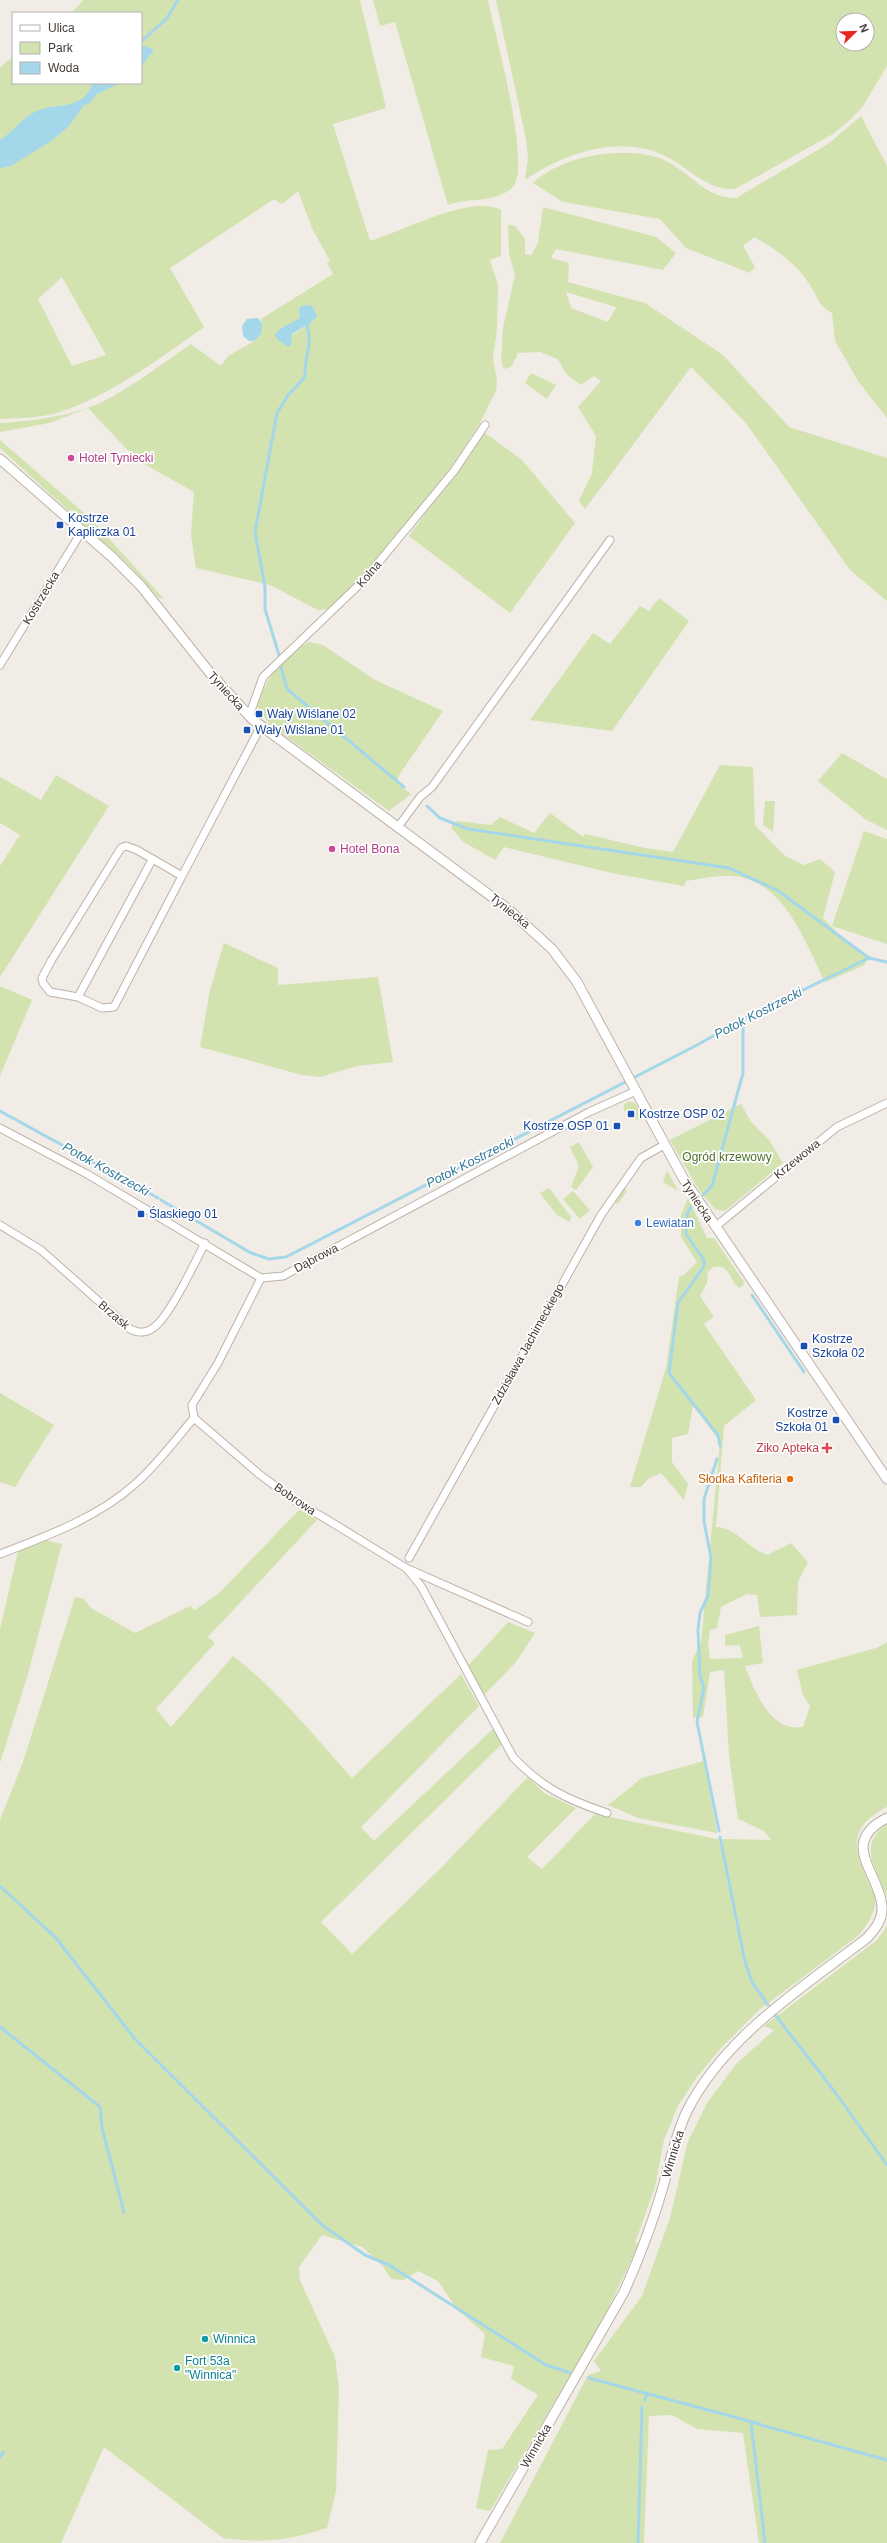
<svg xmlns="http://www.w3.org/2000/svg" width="887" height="2543" font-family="Arial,sans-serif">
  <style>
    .green { fill: #d2e3b0; fill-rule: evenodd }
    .water { fill: #a4d7ea }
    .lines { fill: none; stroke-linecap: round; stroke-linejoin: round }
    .stream { stroke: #a4d7ea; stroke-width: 3 }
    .minor-casing { stroke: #bcb2a8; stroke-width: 9 }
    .tertiary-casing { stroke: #bcb2a8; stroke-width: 11 }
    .minor { stroke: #fff; stroke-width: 7 }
    .tertiary { stroke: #fff; stroke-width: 9 }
    .hotel-dot { fill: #d1479c; stroke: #fff; stroke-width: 1.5 }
    .transit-dot { fill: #1a4fb4; stroke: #fff; stroke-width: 1.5 }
    .shop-dot { fill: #3f7fe0; stroke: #fff; stroke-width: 1.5 }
    .health-dot { fill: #e0444e; stroke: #fff; stroke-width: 1.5 }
    .food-dot { fill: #e8710a; stroke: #fff; stroke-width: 1.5 }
    .culture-dot { fill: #0f9aa8; stroke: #fff; stroke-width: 1.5 }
    .labels { text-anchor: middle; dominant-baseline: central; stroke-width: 3.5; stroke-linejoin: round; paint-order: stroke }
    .hotel-label { font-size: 12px; fill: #b23c85; stroke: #fff; text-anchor: start }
    .transit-label { font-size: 12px; fill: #164399; stroke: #fff; text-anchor: start }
    .street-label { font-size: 12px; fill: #433b35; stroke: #fff }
    .park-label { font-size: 12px; fill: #4f702c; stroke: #fff }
    .shop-label { font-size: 12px; fill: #366cbe; stroke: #fff; text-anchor: start }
    .health-label { font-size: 12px; fill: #be3a42; stroke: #fff; text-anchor: end }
    .food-label { font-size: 12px; fill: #c56008; stroke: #fff; text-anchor: end }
    .culture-label { font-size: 12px; fill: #0d838f; stroke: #fff; text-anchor: start }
    .water-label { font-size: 13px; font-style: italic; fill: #327998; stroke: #fff }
  </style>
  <rect width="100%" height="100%" fill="#f1ece5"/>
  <g class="green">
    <path d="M 83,0 L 360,0 L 386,108 L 333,124 L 370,241 C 402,232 471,194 501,210 L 501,256 L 490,260 L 498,285 L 497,329 L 493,358 L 497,381 L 496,391 L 480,423 L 448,472 L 373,563 L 330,609 L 318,610 L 270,585 L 196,568 L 191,535 L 194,492 L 137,460 L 88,408 L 50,423 L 0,432 L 0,423 C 30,421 58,418 87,408 C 120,397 161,364 191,344 L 221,366 L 228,356 L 254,341 L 262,323 L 261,319 L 333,274 L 327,263 L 330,261 L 312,228 L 298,191 L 282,204 L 274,199 L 170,268 L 204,327 C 159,359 113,394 60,412 C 41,418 20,418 0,419 L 0,67 L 13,57 L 13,83 L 141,83 L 141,13 L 72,13 ZM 62,277 L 106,355 L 72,366 L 38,299 ZM 299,310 L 312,322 L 291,336 L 280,329 L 292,324 L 300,317 Z"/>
    <path d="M 373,0 L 488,0 C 494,30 533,169 512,188 C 493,204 470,197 448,205 L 395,22 L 380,26 Z"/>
    <path d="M 496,0 L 887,0 L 887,66 L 863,106 L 851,119 L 833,134 L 735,189 C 710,191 691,171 671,159 C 625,132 565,152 525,180 L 528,158 L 526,139 ZM 843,20 L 867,20 L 867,44 L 843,44 Z"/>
    <path d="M 861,116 L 887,166 L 887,418 L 858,381 L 835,341 L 832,313 C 817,304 819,299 810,285 C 796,263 776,249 754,237 L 743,246 L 755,267 L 750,273 L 686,248 L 660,219 L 563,202 L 533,183 C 561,155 632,143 668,162 C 692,175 706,198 736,198 L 828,144 Z"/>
    <path d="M 543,207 L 656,237 L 676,253 L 663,270 L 556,249 L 551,258 L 569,263 L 568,282 L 645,303 L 723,355 L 789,427 L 887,458 L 887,601 L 850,570 L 746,423 L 691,367 L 585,509 L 579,501 L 592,473 L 596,436 L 578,407 L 601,381 L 594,376 L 581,385 L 566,374 L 558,359 L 540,352 L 518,353 L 511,367 L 504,369 L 501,360 L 503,328 L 515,275 L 509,254 L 508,225 L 515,226 L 525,239 L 525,254 L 531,255 L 538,243 ZM 566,292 L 616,307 L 616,308 L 608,322 L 571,308 Z"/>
    <polygon points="531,373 556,385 547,399 525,383"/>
    <polygon points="484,432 522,460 575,523 510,613 409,536"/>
    <polygon points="0,440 90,518 165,600 158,597 130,566 79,520 79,515 72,510 69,511 0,448"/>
    <polygon points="659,598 689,621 612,731 530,720 593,633 610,644 640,606 649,611"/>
    <path d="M 309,642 L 323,645 L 375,680 L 443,711 L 399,775 L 397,783 L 411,794 L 389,811 L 270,725 L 257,706 C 266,679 282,654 309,642 Z"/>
    <polygon points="842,753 887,779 887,830 865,819 818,781"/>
    <path d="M 720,765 L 753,767 L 755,825 L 785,856 L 804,865 L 820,859 L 835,872 L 823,918 L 847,942 L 867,955 L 865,965 L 825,982 C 805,942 784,880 732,876 C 717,875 701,879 686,881 L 684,886 L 612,873 L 504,847 L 495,860 L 462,841 L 451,827 L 457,821 L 491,825 L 500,817 L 534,833 L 550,813 L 583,837 L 585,834 L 645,848 L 673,852 Z"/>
    <polygon points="56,775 109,806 0,977 0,866 20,835 0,823 0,777 41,800"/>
    <polygon points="765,801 775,801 773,832 763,825"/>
    <polygon points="864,831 887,839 887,944 832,926"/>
    <polygon points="224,943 278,968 278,985 378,977 393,1062 357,1066 320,1077 302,1075 200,1047 210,990"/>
    <polygon points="0,986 32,1000 0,1076"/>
    <polygon points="629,1101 636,1104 642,1115 642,1119 638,1120 624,1110 624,1105"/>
    <polygon points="741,1104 751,1122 769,1140 783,1163 725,1211 715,1209 699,1190 670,1140"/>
    <polygon points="579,1142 593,1167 576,1190 571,1187 579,1166 570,1147"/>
    <polygon points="667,1170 678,1191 663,1182"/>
    <polygon points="624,1187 627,1191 618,1204 614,1201"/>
    <polygon points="549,1188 571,1217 569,1222 556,1214 540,1193"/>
    <polygon points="573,1191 590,1210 580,1219 563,1199"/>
    <path d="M 688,1198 L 707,1238 L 714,1238 L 744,1282 L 743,1286 L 739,1288 C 729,1280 730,1263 713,1267 L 708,1272 L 707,1283 L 700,1296 L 714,1317 L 704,1324 L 756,1400 L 724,1426 L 716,1527 C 737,1528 746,1547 767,1555 L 791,1543 L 808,1562 L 798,1582 L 797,1615 L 760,1617 L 757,1595 L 747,1594 L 721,1607 L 717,1628 L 710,1630 L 708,1643 L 710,1659 L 743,1658 L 740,1645 L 725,1646 L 725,1635 L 759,1626 L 763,1663 L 745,1666 C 753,1687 765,1718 787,1726 C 792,1728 798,1727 803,1727 L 810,1706 L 803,1695 L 797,1670 L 876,1648 L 887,1642 L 887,1807 C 852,1825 851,1844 866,1877 C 868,1883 874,1891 875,1897 C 877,1912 867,1925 858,1936 L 759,2010 L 721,2048 L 697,2077 L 678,2106 L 664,2140 L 655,2187 L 635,2243 L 639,2243 L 604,2318 L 490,2511 L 476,2508 L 488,2450 L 502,2449 L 538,2395 L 511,2379 L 514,2366 L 481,2357 L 485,2334 L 456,2308 L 438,2281 L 418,2271 L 403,2280 L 391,2279 L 382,2265 L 362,2247 L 322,2235 L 299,2267 L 300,2280 L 335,2357 L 339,2388 L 336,2491 L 327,2528 C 285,2541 268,2543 223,2538 L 104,2447 L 61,2543 L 0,2543 L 0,1820 L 23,1762 L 75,1597 L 84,1599 L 91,1608 L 135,1633 L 190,1606 L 195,1610 L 219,1593 L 300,1509 L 317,1520 L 208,1637 L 215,1643 L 156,1709 L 171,1727 L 233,1656 C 278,1690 314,1736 352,1778 L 461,1674 L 479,1706 L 361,1827 L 374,1841 L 493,1729 L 502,1744 L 321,1922 L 352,1954 L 442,1867 L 528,1777 L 544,1793 L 576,1808 L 527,1857 L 542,1869 L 595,1814 L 717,1839 L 771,1840 L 764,1831 L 738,1819 L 729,1755 L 724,1670 L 710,1672 L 703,1717 L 693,1718 L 692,1661 L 701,1642 L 720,1442 L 693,1405 L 688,1434 L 672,1438 L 672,1462 L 688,1484 L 684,1500 L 661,1473 L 649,1478 L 641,1487 L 630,1487 L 666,1368 L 679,1277 L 684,1275 L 697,1262 L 681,1237 L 681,1215 Z"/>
    <polygon points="0,1393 54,1425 15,1487 0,1482"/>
    <polygon points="45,1540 62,1544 28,1674 0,1763 0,1629 18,1551"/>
    <polygon points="508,1622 535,1633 516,1662 484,1695 468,1666"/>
    <polygon points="704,1761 717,1833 638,1818 608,1805 642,1778"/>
    <path d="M 887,1824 L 887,1897 C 878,1869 856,1846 887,1824 Z"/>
    <polygon points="887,1926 887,2543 759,2543 743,2433 697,2429 672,2415 649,2416 644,2543 500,2543 588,2375 601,2371 594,2361 642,2296 670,2218 688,2141 707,2103 736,2064 774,2030 764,2026 877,1940"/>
  </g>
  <g class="water">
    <polygon points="145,46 154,50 141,67 141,48"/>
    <path d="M 93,83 L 120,83 L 97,94 L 89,104 L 84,105 L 68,127 L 51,141 L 11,166 L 0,168 L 0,140 C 12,133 20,120 33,113 C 56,100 80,114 93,83 Z"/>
    <path d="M 309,305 L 313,307 L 317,316 L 312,322 L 292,334 L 291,345 L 288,347 L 278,340 L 275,335 C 279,326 293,324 300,317 L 299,310 L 301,306 Z"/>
    <polygon points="258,318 262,323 261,334 254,341 249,341 243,336 242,326 247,319"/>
  </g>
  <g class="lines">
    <g class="stream">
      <polyline points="141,42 167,18 178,0"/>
      <path d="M 279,655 L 265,609 L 265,587 L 255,532 L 277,413 L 289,394 L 305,377 C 304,357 313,347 307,325"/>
      <polyline points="281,667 287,689 404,787"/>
      <polyline points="427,806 440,818 468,829 729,868 777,890 869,958"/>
      <polyline points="0,1111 51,1139"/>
      <polyline points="53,1140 158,1198"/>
      <polyline points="703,1195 712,1186 743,1073 743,1019"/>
      <polyline points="161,1200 251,1253 269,1259 286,1257 699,1044 743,1019 869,958 887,962"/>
      <polyline points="691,1207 687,1214 686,1234 704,1260 704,1266 678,1303 669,1373 718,1435 720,1446"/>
      <polyline points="752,1295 804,1372"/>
      <polyline points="717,1459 704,1499 704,1521 711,1558 708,1596 700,1613 698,1630 700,1676 704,1688 697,1722 719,1831"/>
      <polyline points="720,1837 745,1962 752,1982 768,2005"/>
      <polyline points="0,1886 56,1938 135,2039 322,2225 365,2255 389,2265 546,2365 571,2373"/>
      <polyline points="776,2016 835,2092 887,2165"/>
      <polyline points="0,2027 100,2107 102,2128 124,2212"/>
      <polyline points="589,2378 760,2424"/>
      <polyline points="645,2400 647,2393"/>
      <polyline points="751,2422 765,2543"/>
      <polyline points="761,2425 887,2460"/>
      <polyline points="0,2457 4,2452"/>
      <polyline points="638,2543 642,2407"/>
    </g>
    <defs>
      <g id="minor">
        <polyline points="0,665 82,531"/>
        <polyline points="249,716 263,677 364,580 454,471 485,425"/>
        <polyline points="398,827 420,797 432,787 610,540"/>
        <polyline points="182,876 114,1007 102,1008 78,997 50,992 43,983 42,978 51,961 121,848 126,846 137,850 182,876 261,726"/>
        <polyline points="78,997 152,860"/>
        <polyline points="0,1128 87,1174 261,1278 283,1276 589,1112 636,1091"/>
        <path d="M 0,1225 L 41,1250 L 130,1329 C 138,1333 145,1334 153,1328 C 169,1318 195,1262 205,1243"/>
        <polyline points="715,1227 837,1127 887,1103"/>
        <polyline points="194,1418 259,1474 294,1500 336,1525 406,1568 528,1622"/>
        <path d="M 0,1554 C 47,1536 97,1518 135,1484 C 157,1465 175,1440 194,1418 L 192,1405 L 218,1363 L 261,1278"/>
        <polyline points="409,1558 601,1215 641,1158 664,1145"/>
        <path d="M 407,1569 L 421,1586 L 513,1757 C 542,1788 568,1800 607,1813"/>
      </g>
      <g id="tertiary">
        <polyline points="0,459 112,557 141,586 210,673 252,719 507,908 552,949 577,982 683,1178 887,1479"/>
        <path d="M 480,2543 L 624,2292 C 639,2258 652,2225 662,2190 C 670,2164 675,2136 687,2111 C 725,2036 802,1988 867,1938 C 875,1929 883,1920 882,1906 C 879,1872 838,1843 887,1818"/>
      </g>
    </defs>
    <use href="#minor" class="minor-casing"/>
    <use href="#tertiary" class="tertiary-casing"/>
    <use href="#minor" class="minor"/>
    <use href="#tertiary" class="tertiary"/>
  </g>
  <g class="hotel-dot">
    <circle cx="71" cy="458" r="4"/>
    <circle cx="332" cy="849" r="4"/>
  </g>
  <g class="transit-dot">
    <rect x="56" y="521" width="8" height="8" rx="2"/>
    <rect x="255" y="710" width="8" height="8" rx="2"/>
    <rect x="243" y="726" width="8" height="8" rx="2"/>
    <rect x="627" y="1110" width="8" height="8" rx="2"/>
    <rect x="613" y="1122" width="8" height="8" rx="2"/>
    <rect x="137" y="1210" width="8" height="8" rx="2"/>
    <rect x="800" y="1342" width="8" height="8" rx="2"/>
    <rect x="832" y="1416" width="8" height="8" rx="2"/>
  </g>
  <circle class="shop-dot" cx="638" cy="1223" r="4"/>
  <path class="health-dot" d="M825 1442h4v4h4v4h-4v4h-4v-4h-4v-4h4z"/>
  <circle class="food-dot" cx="790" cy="1479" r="4"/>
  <g class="culture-dot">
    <circle cx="205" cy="2339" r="4"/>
    <circle cx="177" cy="2368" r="4"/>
  </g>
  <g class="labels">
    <g class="hotel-label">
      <text x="79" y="458">Hotel Tyniecki</text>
      <text x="340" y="849">Hotel Bona</text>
    </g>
    <g class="transit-label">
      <text x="68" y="518">Kostrze<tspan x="68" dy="14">Kapliczka 01</tspan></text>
      <text x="267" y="714">Wały Wiślane 02</text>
      <text x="255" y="730">Wały Wiślane 01</text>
      <text x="639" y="1114">Kostrze OSP 02</text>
      <text x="609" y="1126" text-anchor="end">Kostrze OSP 01</text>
      <text x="149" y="1214">Ślaskiego 01</text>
      <text x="812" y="1339">Kostrze<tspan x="812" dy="14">Szkoła 02</tspan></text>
      <text x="828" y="1413" text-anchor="end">Kostrze<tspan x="828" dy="14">Szkoła 01</tspan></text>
    </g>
    <g class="street-label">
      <text transform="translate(369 574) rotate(-49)">Kolna</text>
      <text transform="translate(41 598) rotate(-59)">Kostrzecka</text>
      <text transform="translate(226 691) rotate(48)">Tyniecka</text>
      <text transform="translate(510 911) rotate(39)">Tyniecka</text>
      <text transform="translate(797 1159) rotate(-39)">Krzewowa</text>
      <text transform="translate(697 1201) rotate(57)">Tyniecka</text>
      <text transform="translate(316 1258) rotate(-28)">Dąbrowa</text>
      <text transform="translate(114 1315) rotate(41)">Brzask</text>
      <text transform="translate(528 1344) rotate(-61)">Zdzisława Jachimeckiego</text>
      <text transform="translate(295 1499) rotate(34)">Bobrowa</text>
      <text transform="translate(673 2154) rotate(-73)">Winnicka</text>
      <text transform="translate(536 2446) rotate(-60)">Winnicka</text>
    </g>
    <g class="park-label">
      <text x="727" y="1157">Ogród krzewowy</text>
    </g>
    <g class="shop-label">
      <text x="646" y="1223">Lewiatan</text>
    </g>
    <g class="health-label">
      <text x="819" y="1448">Ziko Apteka</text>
    </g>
    <g class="food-label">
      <text x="782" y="1479">Słodka Kafiteria</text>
    </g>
    <g class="culture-label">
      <text x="213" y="2339">Winnica</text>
      <text x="185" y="2361">Fort 53a<tspan x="185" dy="14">"Winnica"</tspan></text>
    </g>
    <g class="water-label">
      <text transform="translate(758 1013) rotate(-27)">Potok Kostrzecki</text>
      <text transform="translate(470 1162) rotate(-27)">Potok Kostrzecki</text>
      <text transform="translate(106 1169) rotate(29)">Potok Kostrzecki</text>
    </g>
  </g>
  <rect x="12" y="12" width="130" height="72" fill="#ffffff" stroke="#b4b1ae"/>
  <rect x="20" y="25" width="20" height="6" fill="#ffffff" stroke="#b4b1ae"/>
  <text x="48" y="32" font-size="12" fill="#433b35">Ulica</text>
  <rect x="20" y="42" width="20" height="12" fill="#d2e3b0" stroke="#b4b1ae"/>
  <text x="48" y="52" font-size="12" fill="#433b35">Park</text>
  <rect x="20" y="62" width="20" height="12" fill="#a4d7ea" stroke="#b4b1ae"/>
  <text x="48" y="72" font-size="12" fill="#433b35">Woda</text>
  <g transform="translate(855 32) rotate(67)"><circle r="19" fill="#ffffff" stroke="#b4b1ae"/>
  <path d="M0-3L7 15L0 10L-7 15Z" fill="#eb2621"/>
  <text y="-6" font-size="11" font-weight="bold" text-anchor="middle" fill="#433b35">N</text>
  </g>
</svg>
